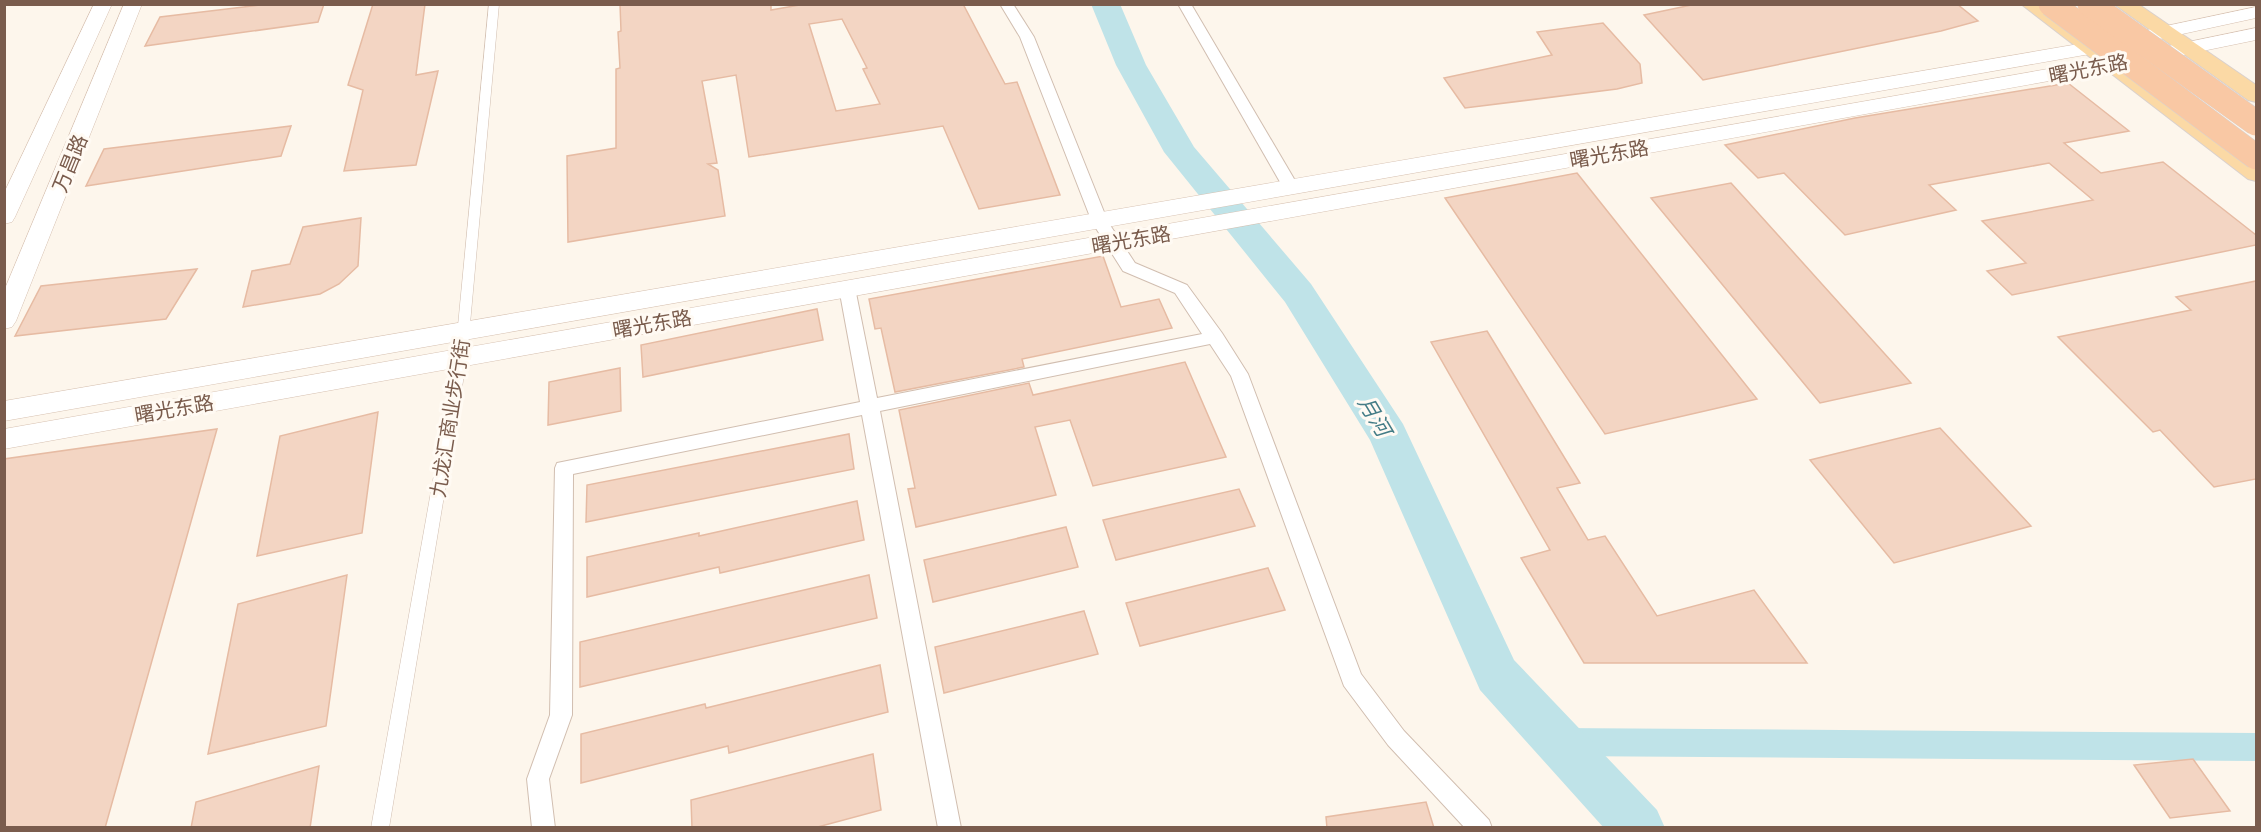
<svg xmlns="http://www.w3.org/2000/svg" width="2261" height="832" font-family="'Golos Text','Noto Sans SC',sans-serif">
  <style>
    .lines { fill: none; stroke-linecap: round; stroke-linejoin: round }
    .canal { fill: #bfe3e8; fill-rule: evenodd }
    .river { fill: #bfe3e8; fill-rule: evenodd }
    .building { fill: #f3d5c3; stroke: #e6bba3; stroke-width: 1.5; fill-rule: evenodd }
    .pedestrian-casing { stroke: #d1beb0; stroke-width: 1 }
    .minor-casing { stroke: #d1beb0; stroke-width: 2 }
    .secondary-casing { stroke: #d6c0b0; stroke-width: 1 }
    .primary-casing { stroke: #dad1cd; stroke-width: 2 }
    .pedestrian { fill: #fff; fill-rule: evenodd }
    .minor { fill: #fff; fill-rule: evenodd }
    .secondary { fill: #fff; fill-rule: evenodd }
    .primary { fill: #fbd9a5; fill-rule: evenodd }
    .trunk-bridge-casing { stroke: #dad1cd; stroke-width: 26; stroke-linecap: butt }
    .trunk-bridge { stroke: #f9c8a4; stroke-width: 25 }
    .labels { text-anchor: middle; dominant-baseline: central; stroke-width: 6; stroke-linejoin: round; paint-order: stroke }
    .street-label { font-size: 20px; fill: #7a5c4d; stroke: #fffaf3 }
    .water-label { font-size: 21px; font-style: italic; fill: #437c86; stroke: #fffaf3 }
  </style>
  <rect width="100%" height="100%" fill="#fdf6ec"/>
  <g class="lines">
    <polygon class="canal" points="1559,728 2256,733 2256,761 1559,756 1549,752 1544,742 1549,732"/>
    <polygon class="river" points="1091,4 1120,4 1146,65 1194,147 1311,284 1403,424 1514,660 1657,810 1665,828 1604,828 1480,690 1370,440 1285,302 1164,152 1116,65"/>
  </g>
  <g class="building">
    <polygon points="268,4 324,4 318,22 145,46 160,17"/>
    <polygon points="373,4 425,4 416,75 438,71 416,165 344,171 363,90 348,85"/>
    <path d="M 620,4 L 771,4 L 771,10 L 805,4 L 963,4 L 1005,84 L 1017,82 L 1060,195 L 979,209 L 943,126 L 749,157 L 736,75 L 702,81 L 717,163 L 708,164 L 718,170 L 725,216 L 568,242 L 567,156 L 616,148 L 616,69 L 620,68 L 618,32 L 621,31 ZM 842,19 L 867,68 L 863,69 L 880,104 L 836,111 L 809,24 Z"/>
    <polygon points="1696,4 1957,4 1978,21 1941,31 1703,80 1644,15"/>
    <polygon points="1603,23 1640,64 1642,83 1617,89 1465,108 1444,78 1552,55 1537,32"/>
    <polygon points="2068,83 2129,131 2064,143 2101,173 2163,162 2256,235 2256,245 2012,295 1987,271 2026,263 1982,221 2093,200 2049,163 1929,185 1956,210 1845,235 1784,173 1758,178 1725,145 1855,118"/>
    <polygon points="291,126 281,156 86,186 104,149"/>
    <polygon points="1577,173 1757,399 1605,434 1445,198"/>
    <polygon points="1731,183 1911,383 1820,403 1651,198"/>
    <polygon points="361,218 358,266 339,284 320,294 243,307 252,271 290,264 303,227"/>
    <polygon points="1103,256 1121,307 1159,299 1172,328 1022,359 1024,367 895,392 881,328 875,329 869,299"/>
    <polygon points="197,269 166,319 15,336 41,286"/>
    <polygon points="2256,281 2256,479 2214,487 2160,430 2153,432 2058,337 2191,310 2176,297"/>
    <polygon points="817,309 823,340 643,377 641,345"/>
    <polygon points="1487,331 1580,483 1557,488 1588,540 1605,536 1657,616 1754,590 1807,663 1584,663 1521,558 1550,550 1431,342"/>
    <polygon points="1185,362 1226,457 1093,486 1070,420 1035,427 1056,495 916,527 908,489 915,488 899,410 1029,383 1033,395"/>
    <polygon points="620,368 621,411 548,425 549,382"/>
    <polygon points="378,412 362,533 257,556 280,436"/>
    <polygon points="1940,428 2031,526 1894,563 1810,460"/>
    <polygon points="217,429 105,828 4,828 4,459"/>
    <polygon points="849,434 854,469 586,522 587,485"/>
    <polygon points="1239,489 1255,526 1116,560 1103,520"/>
    <polygon points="857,501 864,540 720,573 719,567 587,597 587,557 699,533 699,536"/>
    <polygon points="1066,527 1078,567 933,602 924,560"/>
    <polygon points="1268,568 1285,610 1140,646 1126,603"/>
    <polygon points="347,575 326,726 208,754 238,604"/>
    <polygon points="869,575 877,618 580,687 580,642"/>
    <polygon points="1084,611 1098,654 944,693 935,647"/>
    <polygon points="880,665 888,712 729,753 728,746 581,783 581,734 705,704 706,708"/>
    <polygon points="873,754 881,810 814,828 692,828 691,800"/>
    <polygon points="2193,759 2230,811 2170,818 2134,765"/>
    <polygon points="319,766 310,828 191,828 196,802"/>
    <polygon points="1426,802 1434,828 1327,828 1326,817"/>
  </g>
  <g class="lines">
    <defs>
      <polygon id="pedestrian" points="489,4 499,4 467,357 389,828 371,828 455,357"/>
      <g id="minor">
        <polygon points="1000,4 1013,4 1034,37 1108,222 1135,263 1187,285 1222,333 1248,374 1361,674 1404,731 1489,820 1492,828 1465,828 1388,745 1344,686 1231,376 1210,344 880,411 961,828 938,828 862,415 573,474 572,715 549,779 555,828 532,828 527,779 550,715 555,468 557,463 860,402 839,288 847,282 855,288 877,398 1202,334 1175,293 1123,271 1092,222 1020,37"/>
        <polygon points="1178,4 1191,4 1300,189 1297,192 1287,192 1284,189"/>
      </g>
      <g id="secondary">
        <polygon points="94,4 112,4 15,217 12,222 4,224 4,193"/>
        <polygon points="124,4 142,4 16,321 12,327 4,329 4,291"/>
        <polygon points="2256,7 2256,18 2090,54 4,421 4,401 2090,42"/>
        <polygon points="2256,28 2256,40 2110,70 4,449 4,429 2110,58"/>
      </g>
      <g id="primary">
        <polygon points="2021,4 2045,4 2256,163 2256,181 2248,179"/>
        <polygon points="2114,4 2138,4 2256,85 2256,102 2248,100"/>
      </g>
    </defs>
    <use href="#pedestrian" class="pedestrian-casing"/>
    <use href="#minor" class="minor-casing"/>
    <use href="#secondary" class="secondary-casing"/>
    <use href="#primary" class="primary-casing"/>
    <use href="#pedestrian" class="pedestrian"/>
    <use href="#minor" class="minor"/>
    <use href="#secondary" class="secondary"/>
    <use href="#primary" class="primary"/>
    <defs>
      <g id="trunk-bridge">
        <polyline points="2051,4 2256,157"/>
        <polyline points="2090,4 2256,123"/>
      </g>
    </defs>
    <use href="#trunk-bridge" class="trunk-bridge-casing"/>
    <use href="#trunk-bridge" class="trunk-bridge"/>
  </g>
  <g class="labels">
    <g class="street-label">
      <text transform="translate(2088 68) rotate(-11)">曙光东路</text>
      <text transform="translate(1609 153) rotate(-10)">曙光东路</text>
      <text transform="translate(69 163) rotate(-68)">万昌路</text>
      <text transform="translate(1131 239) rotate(-10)">曙光东路</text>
      <text transform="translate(652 323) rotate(-10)">曙光东路</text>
      <text transform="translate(174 408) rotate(-10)">曙光东路</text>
      <text transform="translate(449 418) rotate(-81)">九龙汇商业步行街</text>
    </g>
    <g class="water-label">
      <text transform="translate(1375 416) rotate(59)">月河</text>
    </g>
  </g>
  <rect width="2261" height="832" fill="none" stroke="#7a5c4d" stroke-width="12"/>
</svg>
